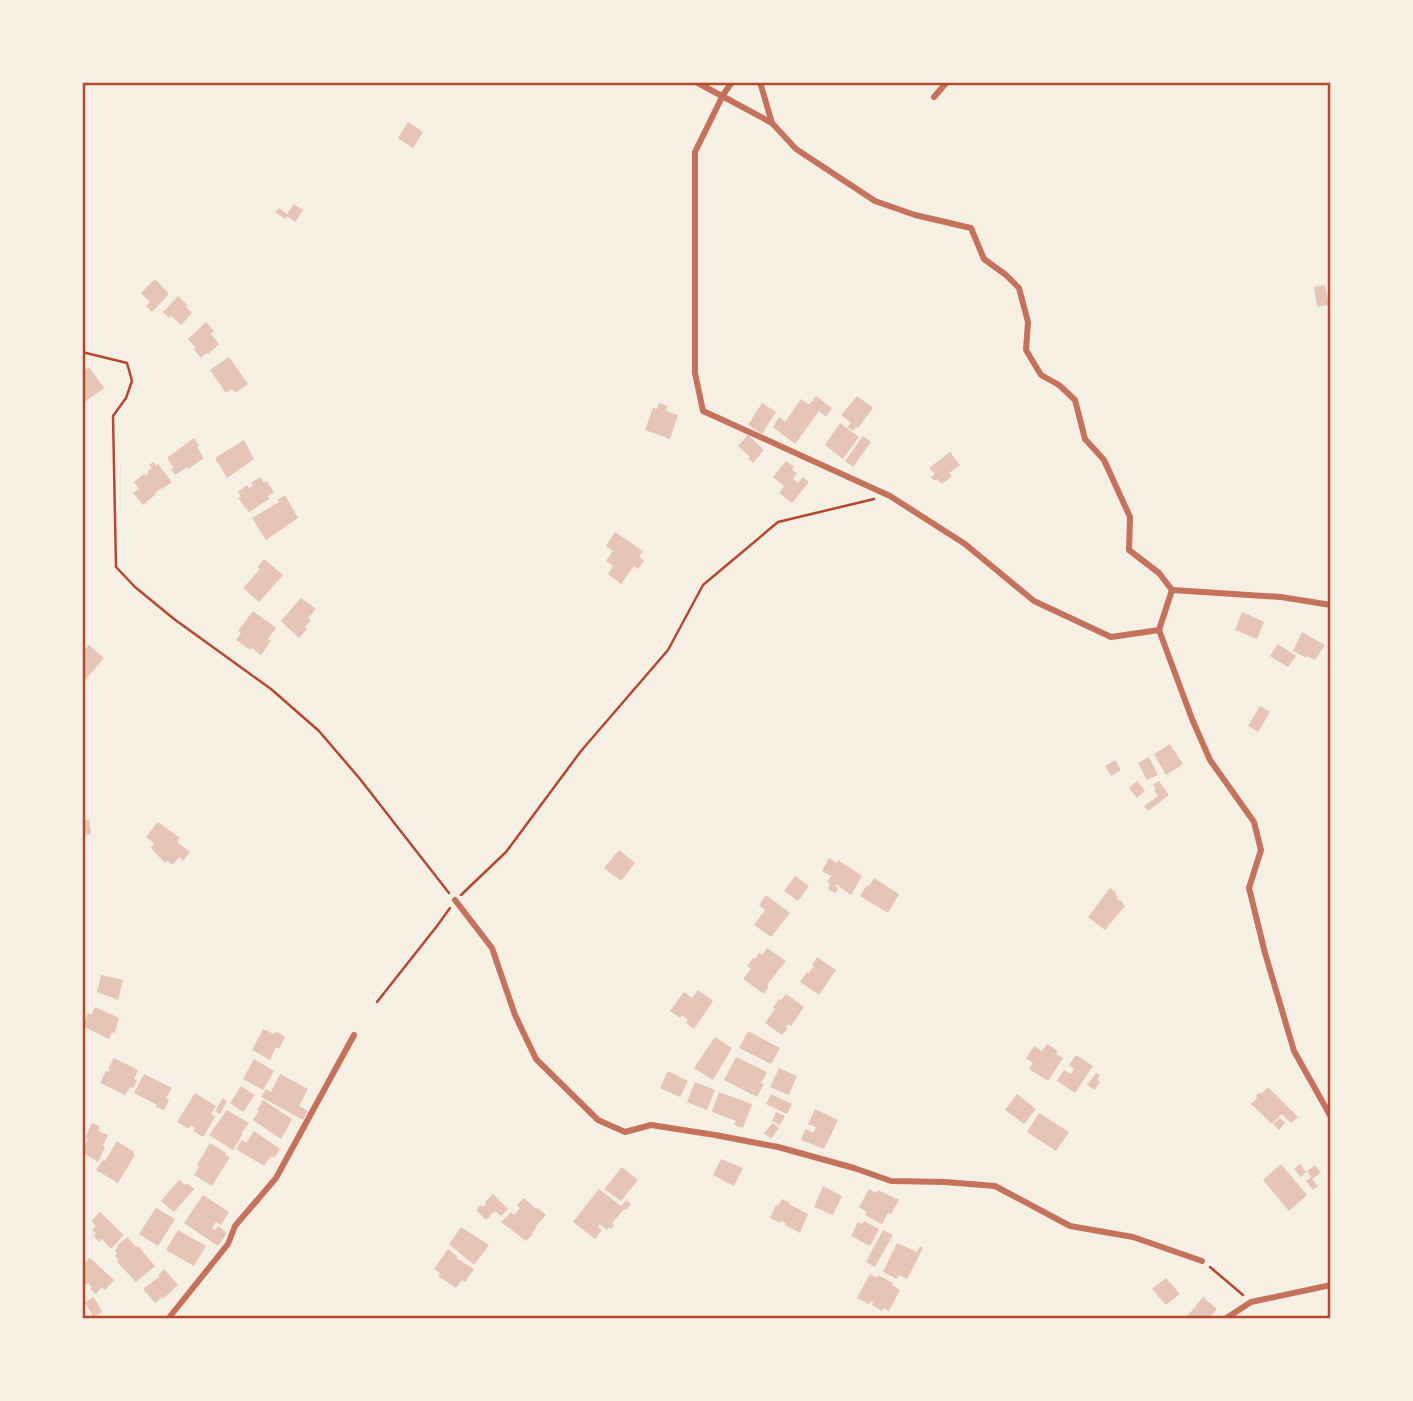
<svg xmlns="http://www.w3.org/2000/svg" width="1413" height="1401" font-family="'Noto Serif',serif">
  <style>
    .building { fill: #e6c5b7 }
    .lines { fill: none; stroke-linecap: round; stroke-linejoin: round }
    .path { stroke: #b5482f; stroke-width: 2.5 }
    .minor { stroke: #c5725c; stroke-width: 6 }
    .neatline { fill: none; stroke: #b5482f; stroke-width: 2.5 }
  </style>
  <rect width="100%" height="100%" fill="#f6efe4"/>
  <g class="building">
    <polygon points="408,122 423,132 413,148 398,138"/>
    <polygon points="294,204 303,210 295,222 287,216 285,219 275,212 279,208 287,214"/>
    <polygon points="155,279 169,294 152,312 146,306 150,302 141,293"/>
    <polygon points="1325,285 1329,305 1317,307 1314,287"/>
    <polygon points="178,296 187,305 186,307 192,313 181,325 171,316 169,318 163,312"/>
    <polygon points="206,322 214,331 211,334 219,344 208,354 206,353 201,358 194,350 196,348 188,339"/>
    <polygon points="229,357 248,384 235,393 232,389 226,393 210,370"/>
    <polygon points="89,367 104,388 82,404 82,372"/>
    <polygon points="816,396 832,408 826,417 819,411 795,444 773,427 779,417 785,422 801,399 809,405"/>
    <polygon points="857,396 873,408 858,428 856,427 853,431 847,427 851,423 841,415"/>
    <polygon points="659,403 668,406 666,411 678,415 670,439 645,430 653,408 657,409"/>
    <polygon points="762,403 776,412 762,434 748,425"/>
    <polygon points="840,423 859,437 843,459 825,445"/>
    <polygon points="748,435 764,450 753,463 748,459 750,457 738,446"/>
    <polygon points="863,436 871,442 853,467 845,461"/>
    <polygon points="194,438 199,446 197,447 204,458 188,469 187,467 175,475 171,469 174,468 167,458"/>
    <polygon points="244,440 254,459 227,478 215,458"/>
    <polygon points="950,452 960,465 949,473 952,476 942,484 937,479 934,481 931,477 935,474 929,468"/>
    <polygon points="786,461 794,467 792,470 797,473 793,479 798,483 803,477 809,482 792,503 779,493 784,486 773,477"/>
    <polygon points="153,462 156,466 158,464 172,482 162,489 161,488 155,493 156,494 143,505 133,493 139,489 134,482 144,474 146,475 148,474 147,472 152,468 149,465"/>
    <polygon points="260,477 264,483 266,481 274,492 268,496 269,499 249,512 238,498 241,497 238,492 247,485 249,488 253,486 251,483"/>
    <polygon points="285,495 298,518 266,540 252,518 279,502 277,500"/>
    <polygon points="615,532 643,551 639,557 644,561 638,569 634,566 621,584 608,574 613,566 606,561 613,551 606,546"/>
    <polygon points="264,559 283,575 259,602 243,588 260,569 258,567"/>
    <polygon points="301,598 316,609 308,618 311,620 305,627 307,629 299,638 281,621"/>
    <polygon points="253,611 276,628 268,639 271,641 261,655 252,648 250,650 236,640 241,633 238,631"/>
    <polygon points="1242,612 1264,622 1257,639 1235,630"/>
    <polygon points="1302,632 1325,645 1315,660 1307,656 1306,658 1293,651"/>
    <polygon points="1278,644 1296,656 1288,667 1270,656"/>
    <polygon points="89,645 104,658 86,679 82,675 82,653"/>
    <polygon points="1260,706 1270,712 1258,732 1248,726"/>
    <polygon points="1170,744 1183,764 1166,775 1154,754"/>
    <polygon points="1149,757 1158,775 1147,780 1138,763"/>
    <polygon points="1115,760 1121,770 1111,776 1105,766"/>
    <polygon points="1137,781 1145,791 1137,798 1129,788"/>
    <polygon points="1159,781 1169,795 1148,811 1144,806 1158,796 1154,790 1156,789 1153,785"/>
    <polygon points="89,819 91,834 82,835 82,821"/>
    <polygon points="158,822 180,838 177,842 190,852 183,861 179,857 173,865 167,861 165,863 151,848 154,843 146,837"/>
    <polygon points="619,850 635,863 621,881 604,868"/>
    <polygon points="829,858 837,863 838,860 862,876 851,895 836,884 835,886 838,888 835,893 828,889 830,884 827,882 831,876 822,871"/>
    <polygon points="795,876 809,886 798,901 784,891"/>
    <polygon points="874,878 899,894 888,913 860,896 867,885 869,886"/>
    <polygon points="1110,888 1116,892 1115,894 1118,897 1117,899 1119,901 1120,900 1125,906 1105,930 1088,917"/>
    <polygon points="766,895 790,913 771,937 754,925 765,910 759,905"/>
    <polygon points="767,948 786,961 767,985 769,986 764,994 743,979 751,969 747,966 753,958 755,959 759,953 762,955"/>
    <polygon points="817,957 836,970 819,995 800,982 807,972 809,973 814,966 812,965"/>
    <polygon points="101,975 123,980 118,1000 97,992"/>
    <polygon points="698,990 713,1001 694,1029 686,1023 688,1020 682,1015 680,1018 670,1011 684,992 692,998"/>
    <polygon points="786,994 804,1007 791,1026 788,1024 786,1027 788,1028 782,1035 765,1023 775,1009 773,1008 779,999 781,1000"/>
    <polygon points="95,1007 119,1018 115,1033 112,1032 109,1039 82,1026 88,1013 91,1015"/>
    <polygon points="263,1029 274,1034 276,1031 285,1037 279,1049 276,1047 270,1060 252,1050"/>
    <polygon points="748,1031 780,1048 771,1064 739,1048"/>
    <polygon points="715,1037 732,1048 713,1080 694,1068"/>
    <polygon points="1047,1044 1058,1051 1056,1054 1063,1058 1048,1081 1029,1069 1033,1063 1026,1058 1034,1046 1042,1051"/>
    <polygon points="1076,1055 1093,1066 1075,1093 1057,1081 1064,1070 1071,1074 1074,1069 1069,1065"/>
    <polygon points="736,1057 767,1072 761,1083 764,1084 757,1097 724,1080"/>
    <polygon points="114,1058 138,1070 134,1079 137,1080 133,1088 130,1087 125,1095 100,1083 106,1071 108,1072 110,1069 108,1069"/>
    <polygon points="254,1059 274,1071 263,1090 243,1079"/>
    <polygon points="779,1068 797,1076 789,1095 770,1087"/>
    <polygon points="668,1071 688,1081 680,1097 660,1088"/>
    <polygon points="1096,1073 1100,1075 1097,1080 1100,1082 1095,1090 1087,1085"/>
    <polygon points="144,1074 172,1088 166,1098 169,1100 164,1110 156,1107 157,1105 134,1093"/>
    <polygon points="280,1074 308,1089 299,1106 308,1111 303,1120 261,1097 266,1089 271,1092"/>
    <polygon points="695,1082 715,1090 707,1110 687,1102"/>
    <polygon points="241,1086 255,1095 243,1112 230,1103"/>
    <polygon points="1268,1087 1298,1117 1291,1123 1282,1114 1272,1124 1251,1104 1257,1098 1256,1096 1259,1092 1261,1094"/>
    <polygon points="719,1092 752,1104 743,1128 734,1125 736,1121 712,1112"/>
    <polygon points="195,1093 216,1106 211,1114 215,1117 203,1137 193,1131 195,1128 191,1125 189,1129 177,1122"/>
    <polygon points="771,1094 792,1104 787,1114 766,1104"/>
    <polygon points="1017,1094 1036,1109 1024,1124 1005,1110"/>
    <polygon points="223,1098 227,1101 220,1114 215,1111"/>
    <polygon points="263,1100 292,1119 281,1139 253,1120 259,1111 257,1110"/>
    <polygon points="815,1109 838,1120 824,1149 801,1140 805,1129 813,1133 816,1127 808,1124"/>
    <polygon points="227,1110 249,1123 243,1131 241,1134 242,1135 233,1150 209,1135"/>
    <polygon points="776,1112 785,1116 780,1125 772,1121"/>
    <polygon points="1039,1113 1069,1132 1056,1151 1027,1132"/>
    <polygon points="1280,1118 1285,1123 1279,1130 1273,1124"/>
    <polygon points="92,1123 100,1126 98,1131 108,1135 103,1146 105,1147 98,1162 82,1152 88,1139 85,1138"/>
    <polygon points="773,1123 779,1128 771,1139 764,1133"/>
    <polygon points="254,1131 280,1149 274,1158 271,1156 264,1166 236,1149 242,1140 246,1143"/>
    <polygon points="117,1141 134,1152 133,1154 135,1155 118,1183 96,1170 103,1160 105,1161"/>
    <polygon points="210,1143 226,1153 225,1155 230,1157 212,1186 194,1175 199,1167 197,1165"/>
    <polygon points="721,1159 743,1168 734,1186 713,1175"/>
    <polygon points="1281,1164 1307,1195 1289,1211 1263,1180"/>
    <polygon points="1300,1164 1306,1172 1301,1177 1294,1169"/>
    <polygon points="1315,1165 1321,1173 1312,1179 1318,1186 1313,1190 1306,1181 1311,1177 1307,1171"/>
    <polygon points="622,1167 638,1180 621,1201 604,1189"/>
    <polygon points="179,1180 185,1185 187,1183 194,1189 174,1212 161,1201"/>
    <polygon points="823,1186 842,1196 833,1215 814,1207"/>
    <polygon points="599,1189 621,1206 626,1200 631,1204 626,1210 624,1209 612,1223 614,1225 611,1229 609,1227 607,1230 600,1224 598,1227 602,1230 595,1239 573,1222"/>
    <polygon points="869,1189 876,1193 878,1190 899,1200 891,1214 888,1213 882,1224 865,1215 867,1212 859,1207"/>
    <polygon points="493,1194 508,1209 501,1216 495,1211 486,1220 476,1210 481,1205 483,1207 487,1203 485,1202"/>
    <polygon points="203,1195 229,1212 221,1225 216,1222 212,1228 215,1230 218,1226 227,1233 218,1246 184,1223"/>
    <polygon points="524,1198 536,1209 538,1208 546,1215 535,1227 536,1228 532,1233 533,1234 526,1241 501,1222 511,1212 514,1215 520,1208 517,1205"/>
    <polygon points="782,1199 790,1203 789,1204 808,1214 800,1233 785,1225 786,1223 781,1221 780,1223 770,1218 776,1205 778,1206"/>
    <polygon points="156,1208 175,1219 158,1246 139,1234"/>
    <polygon points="100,1212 124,1235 111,1249 102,1239 99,1242 94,1236 96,1233 92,1230 96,1226 91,1221"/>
    <polygon points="864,1221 879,1229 870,1246 851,1236 858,1222 862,1224"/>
    <polygon points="461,1227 489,1245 474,1265 449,1244"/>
    <polygon points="178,1230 206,1246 194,1266 166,1250"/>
    <polygon points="883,1230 893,1235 875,1267 866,1262"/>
    <polygon points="127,1237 136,1247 138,1246 155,1266 136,1282 117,1262 119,1260 115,1256 117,1254 115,1251 118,1247 117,1246"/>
    <polygon points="897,1243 917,1252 920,1246 923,1248 907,1279 899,1275 897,1279 883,1272"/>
    <polygon points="448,1249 458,1257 456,1258 474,1269 465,1282 462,1280 456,1288 438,1276 440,1273 434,1269"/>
    <polygon points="90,1258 114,1280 105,1290 102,1287 96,1294 90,1289 92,1287 88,1283 86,1285 82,1282 82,1262 84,1261 85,1262"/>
    <polygon points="164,1269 178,1285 164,1298 162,1297 155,1303 143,1289 160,1276 158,1275"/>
    <polygon points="870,1274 877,1278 878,1275 893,1283 892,1285 900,1290 889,1311 884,1308 882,1311 872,1305 873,1302 871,1301 869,1304 857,1298"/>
    <polygon points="1166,1278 1180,1294 1166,1305 1152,1289"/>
    <polygon points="94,1297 102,1312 93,1317 85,1302"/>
    <polygon points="1203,1297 1217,1309 1209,1319 1185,1319"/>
  </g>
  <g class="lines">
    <g class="path">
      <polyline points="82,352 127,363 132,381 126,398 113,416 116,567 135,587 174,619 271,689 319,731 360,779 449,893"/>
      <polyline points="461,895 506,852 581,751 668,650 703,585 778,522 874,499"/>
      <polyline points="377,1002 437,926 450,908"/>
      <polyline points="1210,1267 1243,1295"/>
    </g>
    <g class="minor">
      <polyline points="696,82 772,123"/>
      <polyline points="732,82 723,95 695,152 695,373 703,411 890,496 965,544 1034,601 1111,637 1159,630 1172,590 1281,597 1331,605"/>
      <polyline points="760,82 772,123 796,149 875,201 915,215 971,228 984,259 1006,275 1019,288 1028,322 1026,350 1041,375 1059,385 1075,400 1085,439 1104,460 1130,517 1129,550 1159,573 1172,590"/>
      <polyline points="934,97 947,82"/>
      <polyline points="1159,630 1192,719 1210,760 1254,822 1261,850 1249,888 1265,953 1294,1051 1331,1117"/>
      <polyline points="455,900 492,948 515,1015 536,1059 598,1120 625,1132 651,1125 715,1135 778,1147 854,1168 891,1181 945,1182 995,1186 1070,1226 1133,1237 1202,1261"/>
      <polyline points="168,1319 228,1244 235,1226 276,1178 354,1035"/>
      <polyline points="1225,1319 1251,1302 1331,1285"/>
    </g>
  </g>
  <rect width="1413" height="1401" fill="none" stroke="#f6efe4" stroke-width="168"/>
  <rect x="84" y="84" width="1245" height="1233" class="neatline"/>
</svg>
